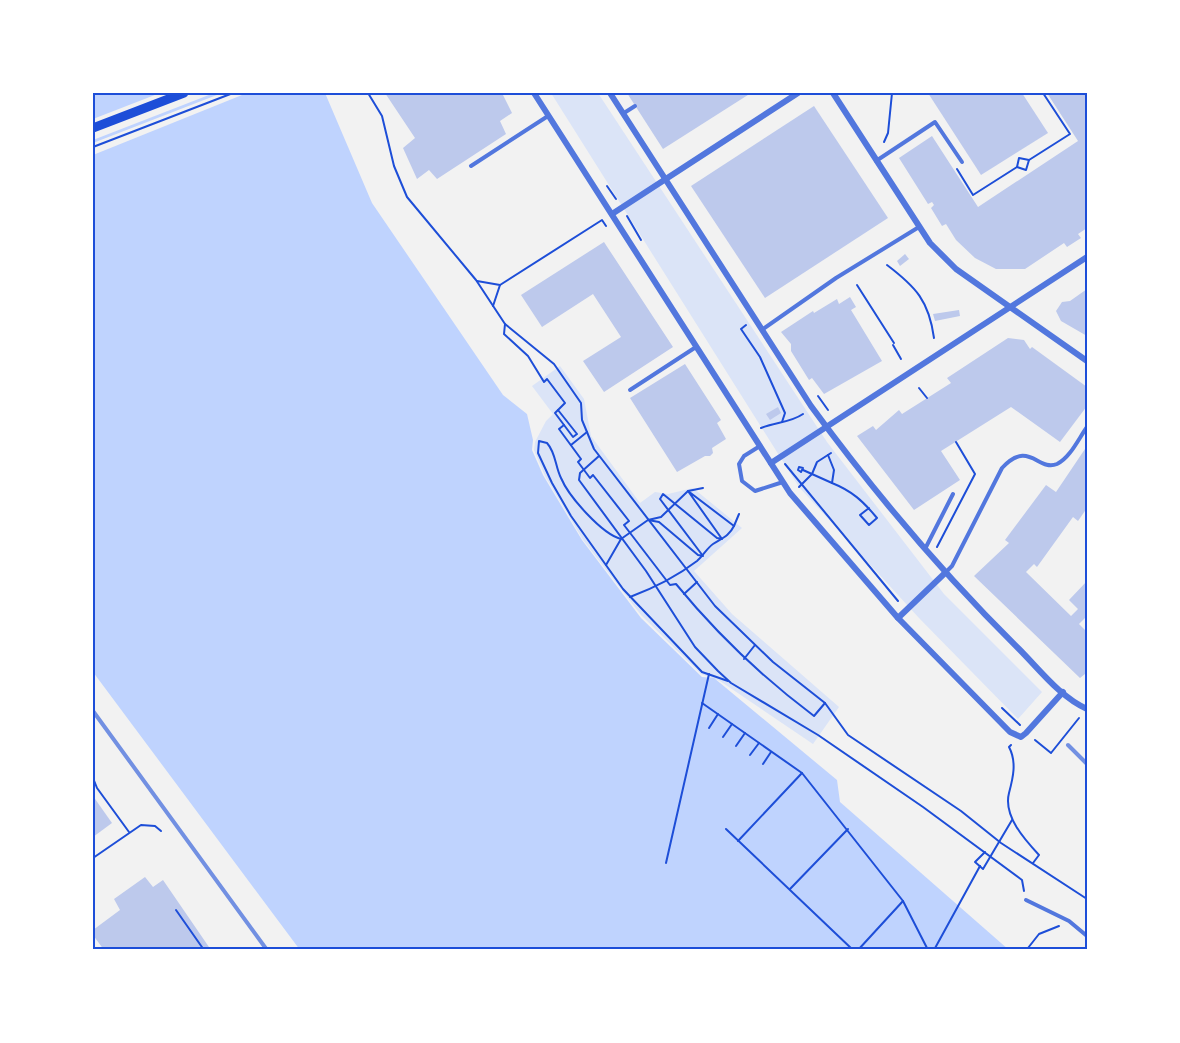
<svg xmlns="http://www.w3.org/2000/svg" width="1180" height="1043" font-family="Inter,sans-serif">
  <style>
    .green { fill: #dbe4f7 }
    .water { fill: #bfd3fe }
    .pier { fill: #f2f2f2 }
    .building { fill: #bdc9ec }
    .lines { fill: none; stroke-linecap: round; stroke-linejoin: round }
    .path { stroke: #1d4ed8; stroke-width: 2 }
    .service { stroke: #5277de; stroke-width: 4 }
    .minor { stroke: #5277de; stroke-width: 6 }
    .secondary { stroke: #1d4ed8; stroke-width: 9 }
    .rail { stroke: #7290e2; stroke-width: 4 }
    .neatline { fill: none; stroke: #1d4ed8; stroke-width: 2 }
  </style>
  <rect width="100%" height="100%" fill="#f2f2f2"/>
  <g class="green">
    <polygon points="551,93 598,93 827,442 944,594 1042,692 1018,719 919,618 799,487"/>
    <polygon points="560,366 584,399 591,436 640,503 655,492 668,494 693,488 742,528 694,571 732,614 839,707 813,744 720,681 701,674 641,615 583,540 545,476 534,450 535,442 546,421 553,414 532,386"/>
  </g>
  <polygon class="water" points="93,93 325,93 372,203 503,395 527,414 533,440 532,450 543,475 582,540 641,618 702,677 714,678 837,780 840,802 1009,950 300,950 93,672"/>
  <g class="pier">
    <polygon points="160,93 214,93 93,140 93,119"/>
    <polygon points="222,93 247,93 93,155 93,143"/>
  </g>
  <g class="building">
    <polygon points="385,93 502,93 512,113 500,121 506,134 437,179 429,170 417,179 403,148 415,138"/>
    <polygon points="627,93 751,93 663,149"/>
    <polygon points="928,93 1022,93 1048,133 981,175"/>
    <polygon points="1047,93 1087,93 1087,228 1078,234 1081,238 1067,247 1064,243 1025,269 996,269 975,258 956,240 946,224 942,226 931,208 934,205 932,202 928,204 899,158 932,136 978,207 1078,141"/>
    <polygon points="814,106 888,218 765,298 691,186"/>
    <polygon points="604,242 673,347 604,392 583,361 621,337 593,294 542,327 521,295"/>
    <polygon points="905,254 909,259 900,266 897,261"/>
    <polygon points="1087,289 1087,336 1061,321 1056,311 1062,302 1070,301"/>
    <polygon points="850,297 856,307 851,310 882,361 824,394 812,378 809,380 791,351 791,344 781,332 813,311 814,313 837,299 839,304"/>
    <polygon points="959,310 960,316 935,321 933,314"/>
    <polygon points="1008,338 1024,340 1030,349 1032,347 1087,387 1087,406 1060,442 1011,407 941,451 960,480 914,510 857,436 873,426 876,430 899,410 902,414 951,383 947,378"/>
    <polygon points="685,364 721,420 717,423 726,439 712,448 713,453 710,456 705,456 677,472 630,398"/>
    <polygon points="778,407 781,413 770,420 766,414"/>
    <polygon points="1087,446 1087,508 1078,521 1073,517 1037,567 1034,564 1026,572 1071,616 1078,609 1069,600 1087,581 1087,616 1079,624 1087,632 1087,676 1085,674 1080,678 974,576 1009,543 1005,540 1046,485 1056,492"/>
    <polygon points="93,796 112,823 93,837"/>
    <polygon points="145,877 153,887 163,880 211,950 104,950 93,935 93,930 120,910 114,899"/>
  </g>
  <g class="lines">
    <g class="path">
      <polyline points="368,93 382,116 394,166 407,197 476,280 505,324 554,364 581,403 582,420 594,449 715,606 773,662 825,703 848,735 961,811 1001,843 1087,899"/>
      <polyline points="884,142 888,133 892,93"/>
      <polyline points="93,147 233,93"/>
      <polyline points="1017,167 1026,170 1029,160"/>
      <polyline points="957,169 973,195 1017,167 1019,158 1029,160 1070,134 1043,93"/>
      <polyline points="607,186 616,199"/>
      <polyline points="627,216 641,240"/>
      <path d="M 887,265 C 916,287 929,301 934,338"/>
      <polyline points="477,281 500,285"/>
      <polyline points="857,285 894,343"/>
      <polyline points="493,306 500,285 602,220 606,226"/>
      <path d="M 505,324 L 504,334 L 528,356 L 544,382 L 547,379 L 565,403 L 558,410 L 577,434 L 573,437 L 564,425 L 559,429 L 581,459 L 578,462 L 590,478 L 593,475 L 629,521 L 624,525 L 670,585 L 676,584 C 717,634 762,677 814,716 L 825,703"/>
      <polyline points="746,325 741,329 760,357 785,413 782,422"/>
      <polyline points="893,345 901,359"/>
      <polyline points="919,388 927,398"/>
      <polyline points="818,396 828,410"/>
      <polyline points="558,410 555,413 564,425"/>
      <path d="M 761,428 C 775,422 790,423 803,414"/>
      <polyline points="571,445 587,432"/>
      <path d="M 828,455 L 834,470 L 832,483 C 852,491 863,501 877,518 L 869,525 L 860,515 L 869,508"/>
      <polyline points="599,456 580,473 579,480 646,571 695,647 718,671 731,683 818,735 923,807 1022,880 1024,891"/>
      <polyline points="785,464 898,601"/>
      <polygon points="799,467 803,468 801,472 798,470"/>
      <polyline points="803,470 832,483"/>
      <polyline points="799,487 812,474 817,462 831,453"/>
      <polyline points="648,520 659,522 698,555 703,556 660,499 663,494 717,538 722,539 688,491 734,526 739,514"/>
      <path d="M 621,539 C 602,534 569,497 561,478 C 555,466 556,453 547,443 L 539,441 L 538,453 L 552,483 L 571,516 L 623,589 L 702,672 L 728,681"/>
      <polyline points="937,547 975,474 956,442"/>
      <polyline points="606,565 621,539 648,520 661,517 688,491 703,488"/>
      <polyline points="684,594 697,582"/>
      <path d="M 630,597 C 654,588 676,577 697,561 C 703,556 707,548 713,544 C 722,538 729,536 734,526"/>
      <polyline points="744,659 755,645"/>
      <polyline points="702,703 802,773 903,901 928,950"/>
      <polyline points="1002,708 1020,725"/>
      <polyline points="709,728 718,714"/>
      <polyline points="723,737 732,724"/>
      <polyline points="1035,740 1051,753 1079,718"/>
      <path d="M 1011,745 L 1009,747 C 1017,762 1013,778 1009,793 C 1003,816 1025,840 1039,855 L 1033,863"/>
      <polyline points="736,746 745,733"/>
      <polyline points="750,755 759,743"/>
      <polyline points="763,764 771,752"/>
      <polyline points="93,778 97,788 129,832"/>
      <polyline points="726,829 853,950"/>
      <polyline points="738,841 802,773"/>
      <polyline points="985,852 975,862 983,869 1012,820"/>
      <polyline points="93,858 141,825 155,826 161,831"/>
      <polyline points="666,863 709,674"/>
      <polyline points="790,889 848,829"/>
      <polyline points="176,910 204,950"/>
      <polyline points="1028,948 1039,934 1059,926"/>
      <polyline points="858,950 903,901"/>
      <polyline points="934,950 980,866"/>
    </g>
    <g class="service">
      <polyline points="624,113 635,106"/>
      <polyline points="876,161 935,122 962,162"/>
      <polyline points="471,166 548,116"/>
      <polyline points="763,329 836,278 919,227"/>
      <polyline points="630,390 696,347"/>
      <polyline points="760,446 744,456 739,464 742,481 755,491 783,482"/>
      <polyline points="925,549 953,494"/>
      <path d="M 945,573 L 952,566 L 1002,468 C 1029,439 1038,472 1057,464 C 1070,458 1079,438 1087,427"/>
      <polyline points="1026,900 1069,921 1087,936"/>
    </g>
    <g class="minor">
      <polyline points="534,93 790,493 898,618 1010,732 1021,737 1026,733 1063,692"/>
      <path d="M 610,93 L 811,406 C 874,492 943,574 1019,649 C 1039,669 1060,697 1087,709"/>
      <polyline points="833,93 930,243 956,269 1087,361"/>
      <polyline points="612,214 798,93"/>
      <polyline points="771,463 1087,257"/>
      <polyline points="898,618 945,573"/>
    </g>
    <polyline class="secondary" points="93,128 184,93"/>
    <g class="rail">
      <polyline points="93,711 267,950"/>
      <polyline points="1068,745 1087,764"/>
    </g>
  </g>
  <rect width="1180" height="1043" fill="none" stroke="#ffffff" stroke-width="189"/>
  <rect x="94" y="94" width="992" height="854" class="neatline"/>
</svg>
